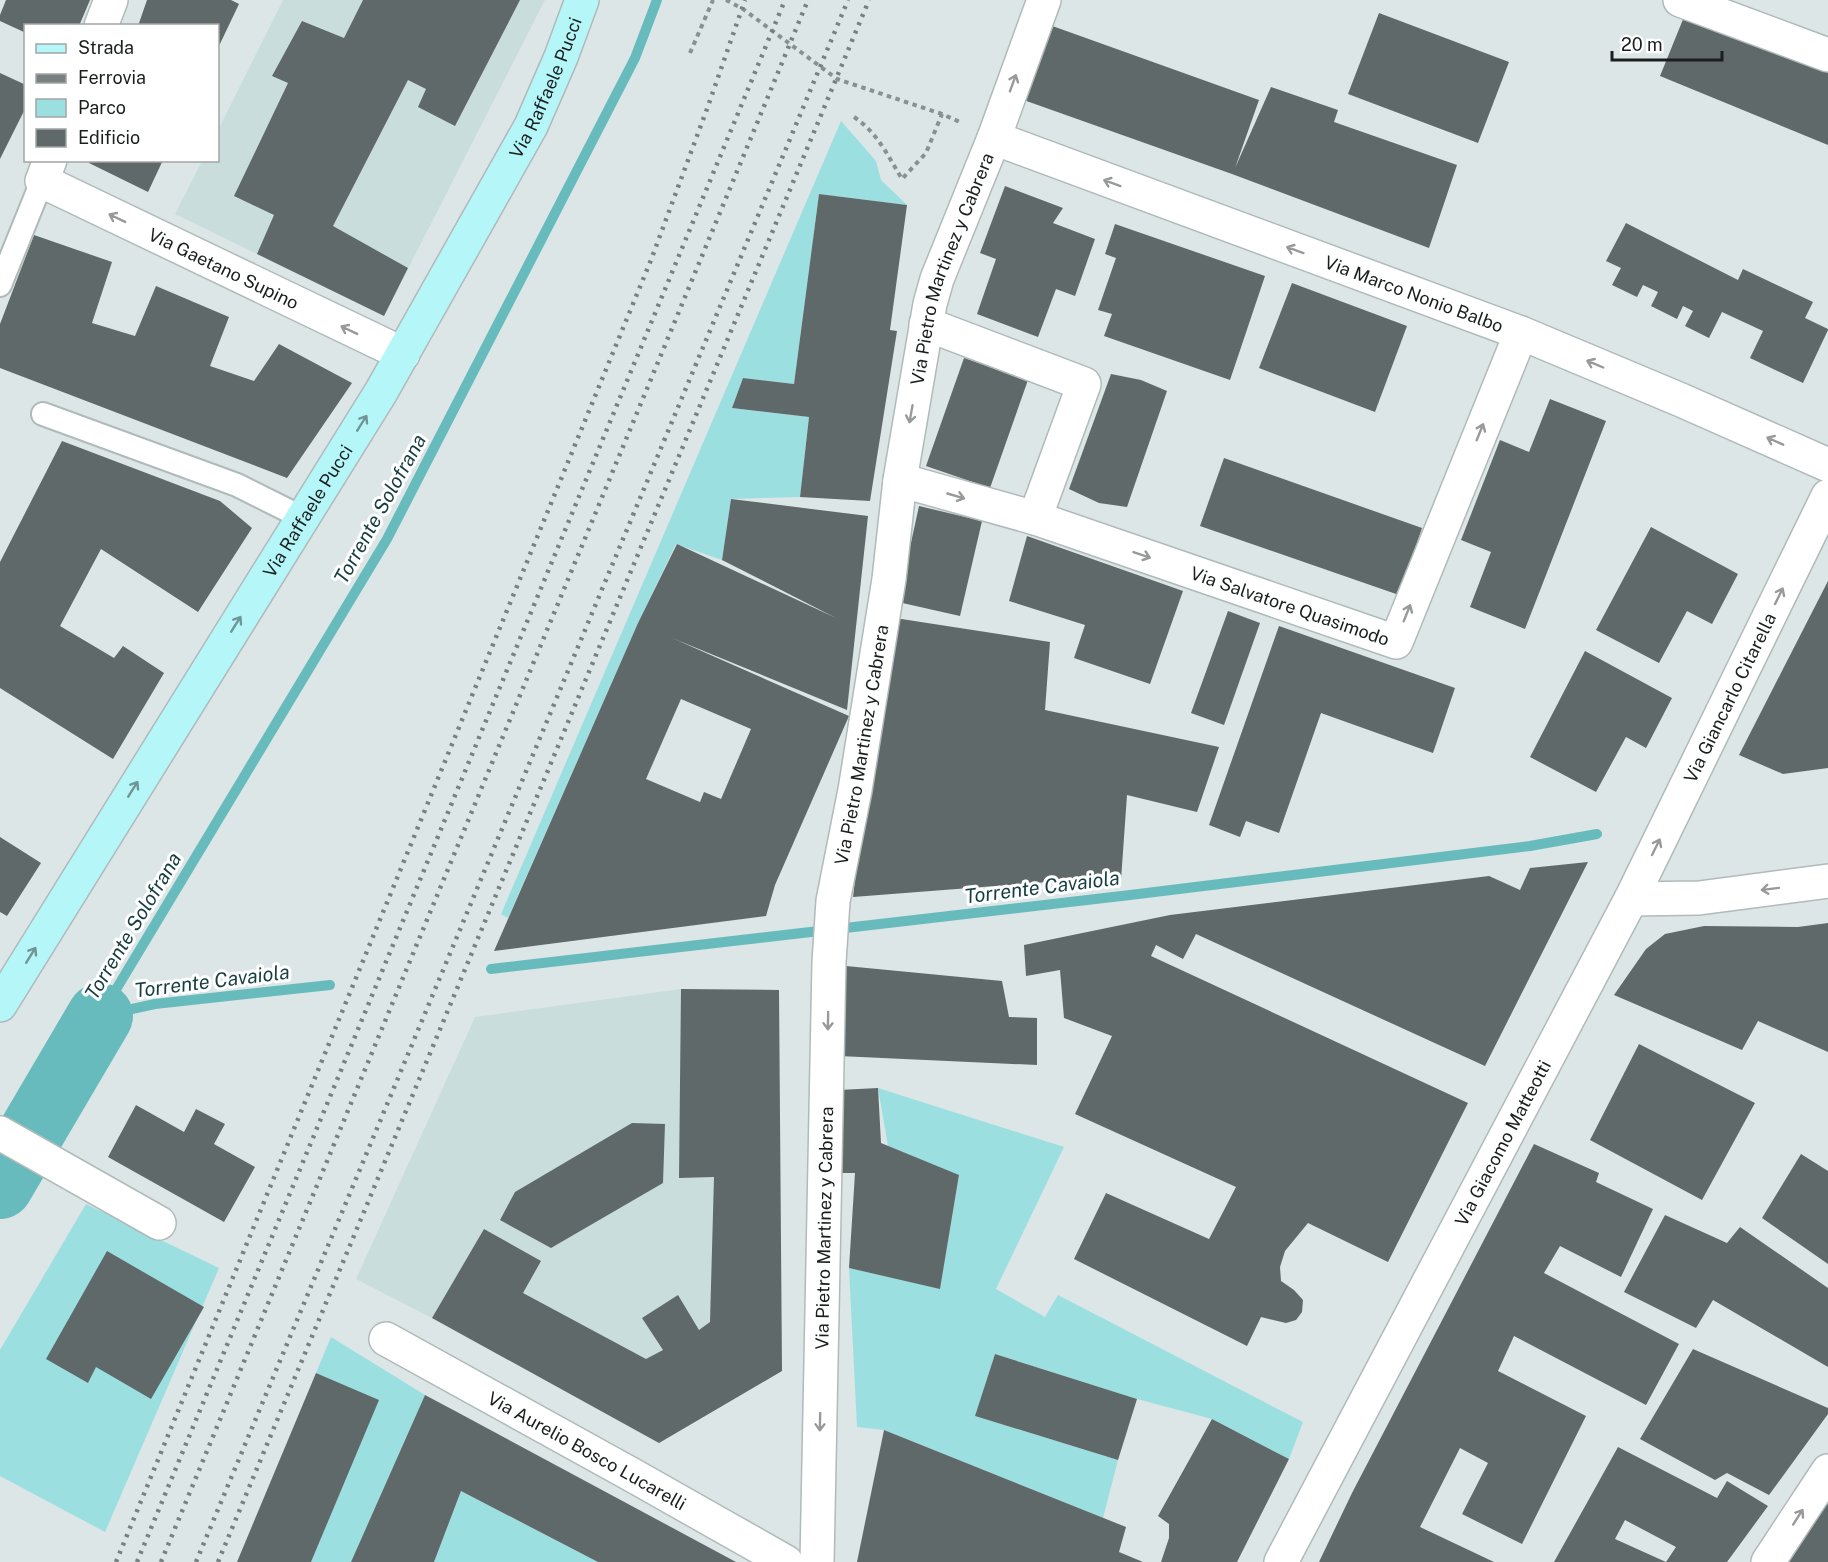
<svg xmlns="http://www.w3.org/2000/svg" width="1828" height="1562" font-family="'Public Sans',sans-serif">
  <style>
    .built { fill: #c9dddd }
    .green { fill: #9cdfe1 }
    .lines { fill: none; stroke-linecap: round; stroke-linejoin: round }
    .stream { stroke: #68bbbd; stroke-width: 10 }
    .river { stroke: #68bbbd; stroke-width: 66 }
    .building { fill: #606969; fill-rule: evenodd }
    .lane-casing { stroke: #b0baba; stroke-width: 26 }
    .street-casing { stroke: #b0baba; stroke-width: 36 }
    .secondary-casing { stroke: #b0baba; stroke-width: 36 }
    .path { stroke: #899090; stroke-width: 4; stroke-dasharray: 4.5 4.5; stroke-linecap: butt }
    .lane { stroke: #fff; stroke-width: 22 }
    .street { stroke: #fff; stroke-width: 33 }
    .secondary { stroke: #b5f7f9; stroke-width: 33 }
    .rail { stroke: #798080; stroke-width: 4.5; stroke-dasharray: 3 6; stroke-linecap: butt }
    .oneway { stroke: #989a9a }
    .oneway2 { stroke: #6f9596 }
    .labels { text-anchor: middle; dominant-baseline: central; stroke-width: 6; stroke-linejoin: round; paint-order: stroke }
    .street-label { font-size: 18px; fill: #1a1e1e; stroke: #fff }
    .water-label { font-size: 20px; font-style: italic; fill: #163e3f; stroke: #fff }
  </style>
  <rect width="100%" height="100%" fill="#dce6e6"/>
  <g class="built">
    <polygon points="283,0 545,0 384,316 175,214 202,161 218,160 218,130"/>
    <polygon points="681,989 782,1371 659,1443 432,1318 356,1279 475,1017"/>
  </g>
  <g class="green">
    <polygon points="841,121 876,161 881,180 907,205 819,194 794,384 743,378 732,408 809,417 800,497 731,499 722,560 676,544 638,623 508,918 501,914"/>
    <polygon points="878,1088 1064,1147 996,1289 1045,1317 1058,1295 1303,1422 1289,1459 1212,1419 1137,1399 995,1354 975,1416 1118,1460 1103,1518 884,1430 857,1427 849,1268 940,1288 959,1176 888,1146"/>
    <polygon points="86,1204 219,1268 105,1532 0,1476 0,1350"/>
    <polygon points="331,1337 425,1395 351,1562 311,1562 378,1400 316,1373"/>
    <polygon points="461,1491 598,1562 434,1562"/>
  </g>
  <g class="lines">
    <g class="stream">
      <polyline points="491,969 1130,895 1530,846 1597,834"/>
      <polyline points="100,1016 387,539 635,58 657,0"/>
      <polyline points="100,1016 155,1004 330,985"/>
    </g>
    <polyline class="river" points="0,1186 100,1016"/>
  </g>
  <g class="building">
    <polygon points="6,0 90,0 79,26 26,26 26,33 0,21 0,15"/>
    <polygon points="147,0 231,0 239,4 218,48 218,26 138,26"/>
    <polygon points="363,0 520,0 455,126 418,107 426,89 408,80 333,226 408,268 384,316 257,254 274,215 234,196 288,83 272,76 302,21 344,38"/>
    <polygon points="1686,12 1828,70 1828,145 1660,76"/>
    <polygon points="1379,13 1509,62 1478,143 1348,94"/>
    <polygon points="1044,23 1259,100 1235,168 1271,87 1338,110 1334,122 1457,165 1429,248 1232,174 1018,98"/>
    <polygon points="0,73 26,85 26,107 0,159"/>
    <polygon points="90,160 163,160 148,192 89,163"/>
    <polygon points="1005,186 1063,208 1053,223 1095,239 1075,296 1056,289 1038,337 977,314 996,259 980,253"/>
    <polygon points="819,194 907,205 890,330 897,331 870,501 800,497 809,417 732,408 743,378 794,384"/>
    <polygon points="1626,223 1738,280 1743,269 1813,302 1805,318 1828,329 1828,330 1803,383 1750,358 1763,331 1722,312 1709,338 1685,326 1693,311 1683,306 1677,319 1651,306 1658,292 1643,285 1637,297 1612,285 1621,268 1606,261"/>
    <polygon points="1115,224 1265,276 1230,380 1104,336 1112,314 1098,310 1116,258 1105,254"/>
    <polygon points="34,235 112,262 92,323 135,336 156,286 229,317 210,366 254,381 279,344 352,383 287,478 0,368 0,324"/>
    <polygon points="1292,283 1407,326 1375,412 1259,368"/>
    <polygon points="964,358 1028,380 990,488 926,466"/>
    <polygon points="1111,374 1141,380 1167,391 1127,507 1099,503 1069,489"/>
    <polygon points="1550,399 1606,421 1525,629 1470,607 1491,552 1461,540 1500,440 1529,452"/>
    <polygon points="62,441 220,501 252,528 198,612 101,549 60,626 114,658 123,646 164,673 113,759 0,688 0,562"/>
    <polygon points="1224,458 1422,528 1399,595 1200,526"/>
    <path d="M 731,499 L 868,516 L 847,710 L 672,638 L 849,716 L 775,885 L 766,916 L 494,951 L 638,623 L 677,544 L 836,618 L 722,560 ZM 681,699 L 751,729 L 721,799 L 704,792 L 700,802 L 646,779 Z"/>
    <polygon points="919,506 982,521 960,616 898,602"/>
    <polygon points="1651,527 1738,574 1712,624 1687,611 1659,663 1596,630"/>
    <polygon points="1027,536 1183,591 1150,684 1074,658 1085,625 1009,601"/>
    <polygon points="1828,581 1828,768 1783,774 1739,755"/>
    <polygon points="1228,611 1260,623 1224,725 1191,713"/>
    <polygon points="895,618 1050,642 1045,710 1219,747 1197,812 1127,795 1121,880 1060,881 853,897 868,772"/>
    <polygon points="1279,626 1455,688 1433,753 1321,713 1279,833 1246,821 1240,837 1209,825"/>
    <polygon points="1585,651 1672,698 1646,748 1626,737 1596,792 1530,757"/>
    <polygon points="0,837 41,863 7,916 0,912"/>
    <polygon points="1588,862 1485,1066 1196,934 1183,959 1156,945 1151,956 1468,1103 1388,1262 1308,1223 1285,1251 1280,1267 1281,1281 1294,1290 1303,1300 1302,1312 1296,1320 1286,1323 1261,1317 1247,1346 1074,1259 1106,1193 1209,1239 1236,1187 1075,1114 1112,1036 1064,1018 1060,970 1026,976 1024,945 1170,915 1489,876 1520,890 1530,868"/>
    <polygon points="1828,923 1828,1052 1758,1021 1742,1050 1614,995 1646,949 1665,934 1704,926 1798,927"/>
    <polygon points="846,966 1002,981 1009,1017 1037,1018 1037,1065 839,1056"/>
    <polygon points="681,989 779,990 782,1371 659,1443 432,1318 484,1229 541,1261 523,1293 646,1359 663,1350 642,1318 678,1295 699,1330 710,1322 714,1177 679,1178"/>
    <polygon points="1639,1044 1755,1103 1702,1200 1590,1140"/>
    <polygon points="878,1088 881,1143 959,1175 940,1289 849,1268 855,1173 837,1173 839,1090"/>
    <polygon points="136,1105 184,1132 196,1109 225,1124 214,1144 255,1167 224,1222 108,1157"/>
    <polygon points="632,1123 665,1124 663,1183 551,1248 500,1220 515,1192"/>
    <polygon points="1534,1144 1599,1173 1596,1182 1653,1209 1621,1277 1560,1246 1544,1273 1679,1344 1646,1405 1514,1336 1498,1371 1586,1416 1522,1544 1462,1514 1488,1463 1460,1448 1420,1527 1494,1562 1319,1562 1352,1493"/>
    <polygon points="1801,1154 1828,1171 1828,1264 1762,1218"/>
    <polygon points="1665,1215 1727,1243 1740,1227 1828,1288 1828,1367 1713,1300 1696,1328 1624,1292"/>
    <polygon points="107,1251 204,1307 151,1399 96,1367 88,1383 46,1359"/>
    <polygon points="1693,1349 1828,1408 1828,1414 1769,1495 1727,1473 1715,1480 1640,1439"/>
    <polygon points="995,1354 1137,1399 1118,1460 975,1416"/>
    <polygon points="316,1373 379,1400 311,1562 237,1562"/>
    <polygon points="425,1395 457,1412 736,1562 598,1562 461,1491 434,1562 351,1562"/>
    <polygon points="1212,1419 1289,1459 1237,1562 1161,1562 1169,1538 1169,1524 1158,1516"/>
    <polygon points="884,1430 1126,1527 1119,1552 1143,1562 857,1562"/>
    <polygon points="1618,1447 1717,1498 1727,1481 1768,1506 1727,1562 1666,1562 1676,1547 1625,1520 1615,1539 1666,1562 1554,1562"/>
    <polygon points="1828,1496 1828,1562 1788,1562"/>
  </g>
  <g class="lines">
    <defs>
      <g id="lane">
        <polyline points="0,285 42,181"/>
        <polyline points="43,414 237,485 303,518"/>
      </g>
      <g id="street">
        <polyline points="1680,0 1828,55"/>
        <polyline points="101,26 111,0"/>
        <path id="s1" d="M 994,138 L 1521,333 L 1681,400 L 1828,465"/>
        <path id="s2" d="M 50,160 L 42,181 L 403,354"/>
        <polyline points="926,324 1084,384 1035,518"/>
        <path id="s3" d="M 900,480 L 1035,518 L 1396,642 L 1521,333"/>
        <polyline points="1631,899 1699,898 1828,881"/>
        <polyline points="0,1133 159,1223"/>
        <path id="s4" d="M 386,1339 L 634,1476 L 786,1562"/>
        <path id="s5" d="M 817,1562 L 829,962 L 833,901 L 855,790 L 889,579 L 900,480 L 930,304 L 937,279 L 994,138 L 1044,0"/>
        <path id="s6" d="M 1281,1562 L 1631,899 L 1828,496"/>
        <polyline points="1768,1562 1828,1471"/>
      </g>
      <g id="secondary">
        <path id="s7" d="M 0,1005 L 381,392 L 531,126 L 561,57 L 582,0"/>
      </g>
    </defs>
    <use href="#lane" class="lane-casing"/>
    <use href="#street" class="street-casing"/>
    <use href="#secondary" class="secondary-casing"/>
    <g class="path">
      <polyline points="726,0 743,9 837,79 942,114 962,123"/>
      <polyline points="690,53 713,0"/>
      <path d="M 854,117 C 877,132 888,156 902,179 L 926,153 L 942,114"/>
    </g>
    <use href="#lane" class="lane"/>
    <use href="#street" class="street"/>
    <use href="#secondary" class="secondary"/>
    <g class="rail">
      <polyline points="116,1562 651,260 707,109 745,0"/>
      <polyline points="137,1562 785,0"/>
      <polyline points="161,1562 808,0"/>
      <polyline points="196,1562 848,0"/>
      <polyline points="218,1562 869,0"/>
    </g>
  </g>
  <defs><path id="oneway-shaft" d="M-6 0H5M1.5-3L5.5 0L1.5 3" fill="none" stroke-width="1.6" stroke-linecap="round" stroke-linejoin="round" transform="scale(1.5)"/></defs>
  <g class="oneway">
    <use href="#oneway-shaft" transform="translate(1013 83) rotate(-70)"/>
    <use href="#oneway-shaft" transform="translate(1112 183) rotate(-160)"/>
    <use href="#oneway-shaft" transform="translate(117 218) rotate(-154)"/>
    <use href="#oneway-shaft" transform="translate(1295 250) rotate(-160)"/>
    <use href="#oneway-shaft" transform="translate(349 330) rotate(-154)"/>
    <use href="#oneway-shaft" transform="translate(1595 364) rotate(-157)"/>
    <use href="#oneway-shaft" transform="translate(911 414) rotate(100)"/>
    <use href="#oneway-shaft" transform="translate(1480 432) rotate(-68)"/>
    <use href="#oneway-shaft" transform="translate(1775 441) rotate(-156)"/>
    <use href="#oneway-shaft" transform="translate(956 496) rotate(16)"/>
    <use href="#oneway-shaft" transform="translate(1142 555) rotate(19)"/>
    <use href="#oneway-shaft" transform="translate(1779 596) rotate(-64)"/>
    <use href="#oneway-shaft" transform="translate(1407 613) rotate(-68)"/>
    <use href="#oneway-shaft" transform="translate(1656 847) rotate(-64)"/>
    <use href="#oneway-shaft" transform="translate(1770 889) rotate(173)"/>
    <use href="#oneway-shaft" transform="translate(828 1021) rotate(91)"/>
    <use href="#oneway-shaft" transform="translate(820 1422) rotate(91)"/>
    <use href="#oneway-shaft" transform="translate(1798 1517) rotate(-57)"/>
  </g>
  <g class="oneway2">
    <use href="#oneway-shaft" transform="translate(362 423) rotate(-58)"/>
    <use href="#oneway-shaft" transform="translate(236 624) rotate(-58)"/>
    <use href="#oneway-shaft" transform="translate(133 789) rotate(-58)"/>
    <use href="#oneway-shaft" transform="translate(31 955) rotate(-58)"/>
  </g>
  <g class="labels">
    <g class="street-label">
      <text stroke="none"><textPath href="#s7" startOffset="1068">Via Raffaele Pucci</textPath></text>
      <text stroke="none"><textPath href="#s5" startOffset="1306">Via Pietro Martinez y Cabrera</textPath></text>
      <text stroke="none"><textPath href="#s2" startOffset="224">Via Gaetano Supino</textPath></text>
      <text stroke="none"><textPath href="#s1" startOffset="448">Via Marco Nonio Balbo</textPath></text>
      <text stroke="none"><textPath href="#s7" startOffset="582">Via Raffaele Pucci</textPath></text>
      <text stroke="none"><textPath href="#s3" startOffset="410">Via Salvatore Quasimodo</textPath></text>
      <text stroke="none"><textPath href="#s6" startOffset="974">Via Giancarlo Citarella</textPath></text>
      <text stroke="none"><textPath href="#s5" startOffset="820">Via Pietro Martinez y Cabrera</textPath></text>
      <text stroke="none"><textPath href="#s6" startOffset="474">Via Giacomo Matteotti</textPath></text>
      <text stroke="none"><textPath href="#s5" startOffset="334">Via Pietro Martinez y Cabrera</textPath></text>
      <text stroke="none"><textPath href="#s4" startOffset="230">Via Aurelio Bosco Lucarelli</textPath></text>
    </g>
    <g class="water-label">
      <text transform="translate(380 509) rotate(-61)">Torrente Solofrana</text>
      <text transform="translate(1042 887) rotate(-7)">Torrente Cavaiola</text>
      <text transform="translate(133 926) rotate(-59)">Torrente Solofrana</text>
      <text transform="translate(212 981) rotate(-7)">Torrente Cavaiola</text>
    </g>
  </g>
  <rect x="24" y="24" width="195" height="138" fill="#ffffff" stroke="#a3a5a5" stroke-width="1.5"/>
  <rect x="36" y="44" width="30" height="9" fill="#b5f7f9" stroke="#a3a5a5" stroke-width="1.5"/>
  <text x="78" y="54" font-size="18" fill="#1a1e1e">Strada</text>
  <rect x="36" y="74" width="30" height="9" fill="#798080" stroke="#a3a5a5" stroke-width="1.5"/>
  <text x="78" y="84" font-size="18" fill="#1a1e1e">Ferrovia</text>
  <rect x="36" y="99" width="30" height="18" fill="#9cdfe1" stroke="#a3a5a5" stroke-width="1.5"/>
  <text x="78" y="114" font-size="18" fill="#1a1e1e">Parco</text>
  <rect x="36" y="129" width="30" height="18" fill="#606969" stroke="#a3a5a5" stroke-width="1.5"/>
  <text x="78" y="144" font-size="18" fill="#1a1e1e">Edificio</text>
  <path d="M1612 51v9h110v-9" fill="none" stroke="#1a1e1e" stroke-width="3"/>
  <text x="1621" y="51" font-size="18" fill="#1a1e1e" stroke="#ffffff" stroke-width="4.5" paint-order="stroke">20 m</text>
</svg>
